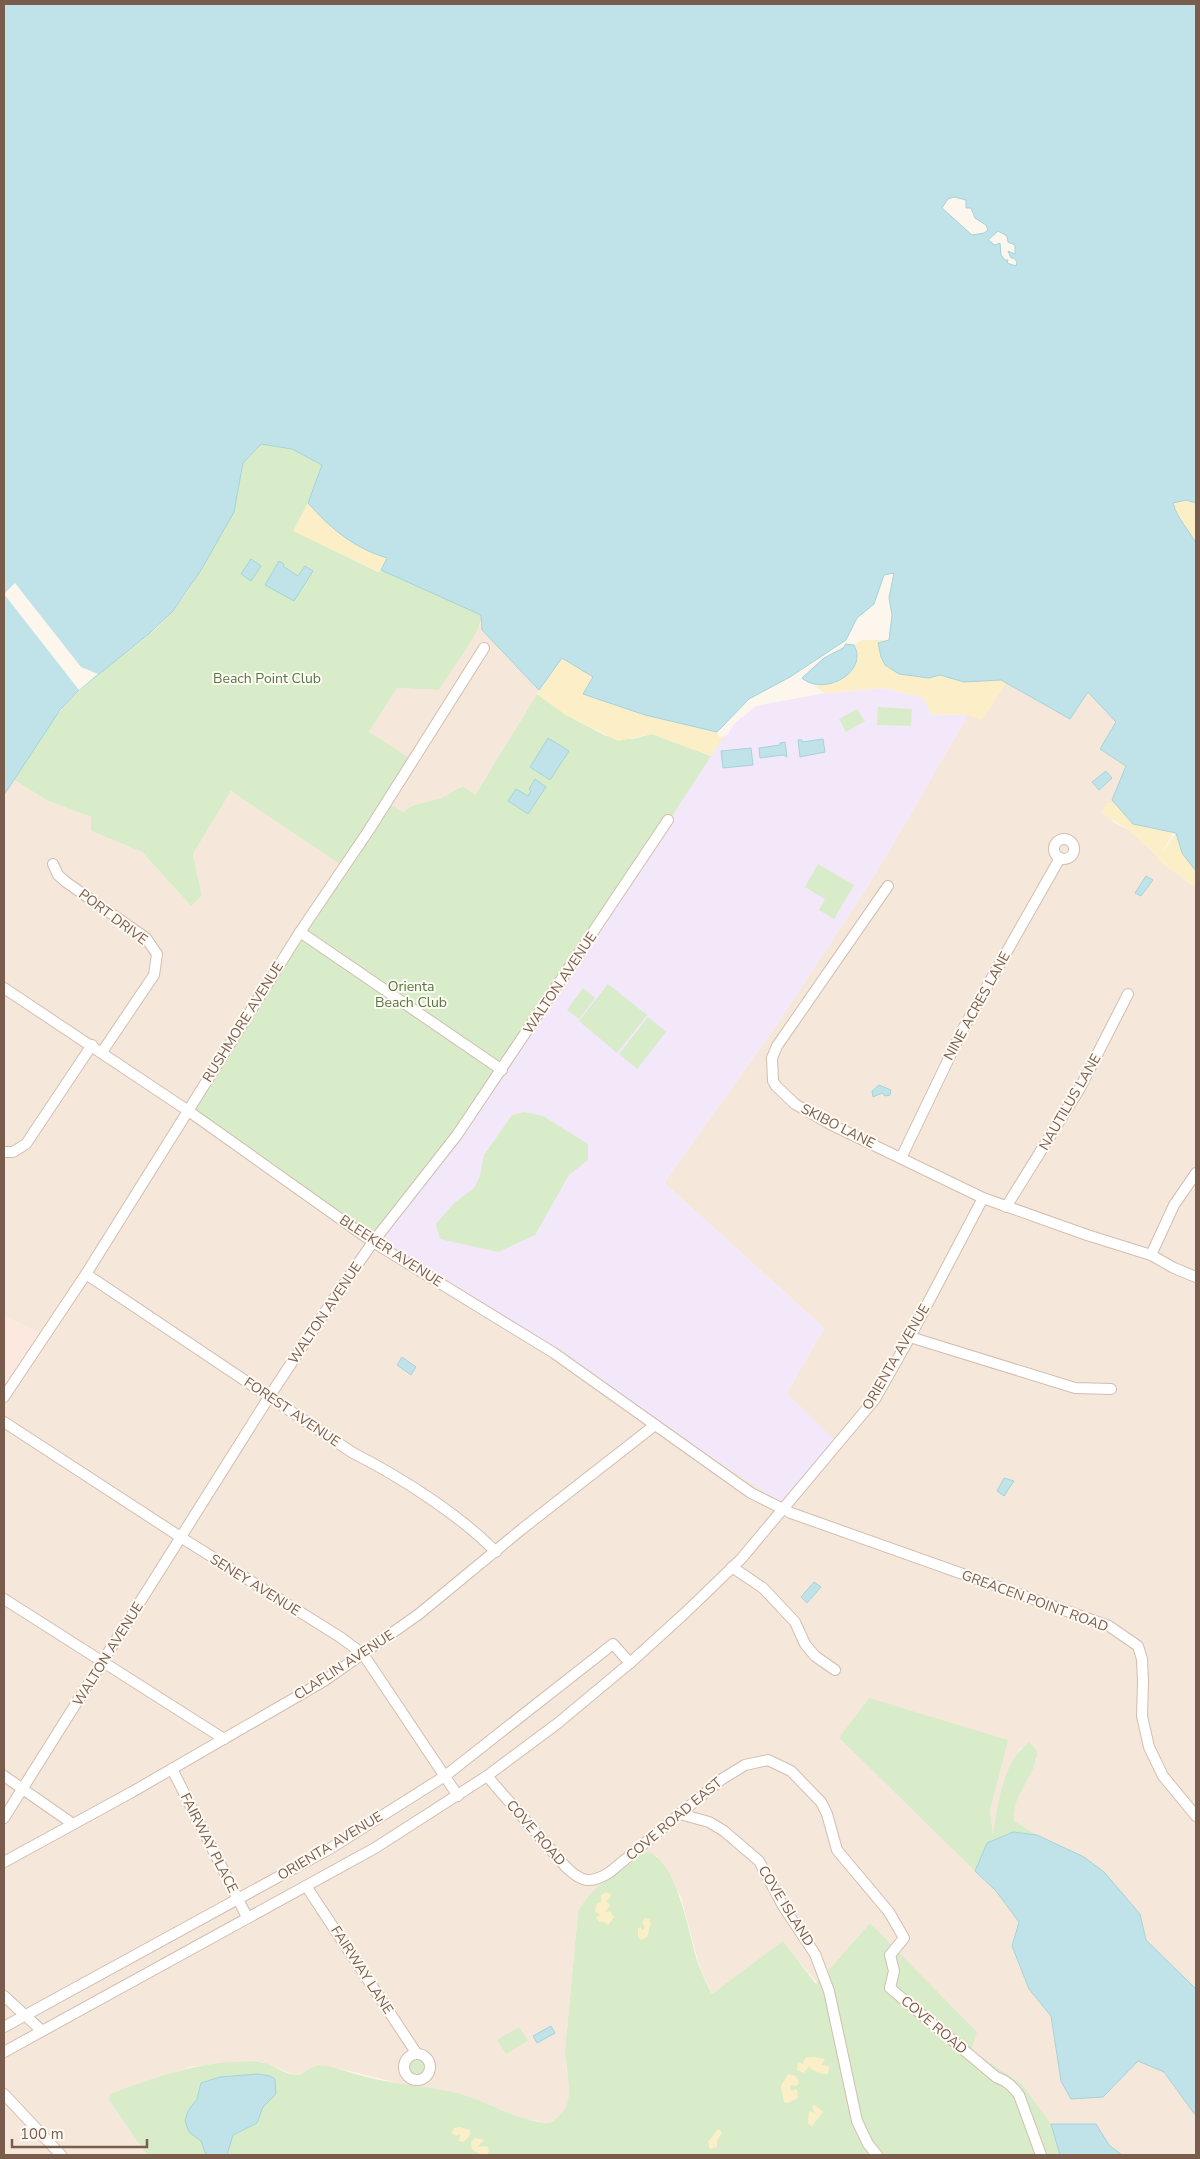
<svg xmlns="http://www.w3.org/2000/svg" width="1200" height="2159" font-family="'Nunito Sans',sans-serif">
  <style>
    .residential { fill: #f5e8da }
    .commercial { fill: #fde8e0 }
    .education { fill: #f3e8fa }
    .green { fill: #d8ecc9 }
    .sand { fill: #fcefc7 }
    .water { fill: #bfe3e8; stroke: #a5d3da; fill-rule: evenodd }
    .pier { fill: #fdf6ec }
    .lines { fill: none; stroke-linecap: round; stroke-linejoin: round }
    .minor-casing { stroke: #d1beb0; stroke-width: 12 }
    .minor { stroke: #fff; stroke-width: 10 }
    .labels { text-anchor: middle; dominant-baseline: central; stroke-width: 4; stroke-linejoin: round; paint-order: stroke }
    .park-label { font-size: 14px; fill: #537a41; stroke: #fffaf3 }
    .street-label { font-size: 14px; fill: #7a5c4d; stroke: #fffaf3 }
  </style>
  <rect width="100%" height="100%" fill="#fdf6ec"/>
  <g class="residential">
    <polygon points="482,621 482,630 539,690 537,694 475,795 463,786 441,798 414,805 403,813 390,804 369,732 397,688 439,690"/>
    <polygon points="1006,683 1070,719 1088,692 1116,722 1126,766 1112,800 1115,804 1106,803 1113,822 1128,829 1159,858 1158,860 1196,888 1196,1990 1146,1940 1140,1914 1084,1857 1037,1835 1014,1821 1013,1812 1018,1794 1037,1759 1029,1743 1019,1750 993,1837 990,1810 995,1789 839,1738 996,1891 1019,1922 1012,1946 1029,1989 1051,2016 1061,2081 1121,2078 1138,2061 1164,2072 1196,2116 1196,2155 1122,2155 1109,2145 1096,2124 1051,2124 1022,2084 970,2050 870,1923 817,1983 783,1942 712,1994 699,1965 681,1897 657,1856 640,1854 578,1912 565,2051 566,2067 571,2088 568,2102 561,2116 550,2123 523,2119 465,2095 417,2088 333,2067 315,2066 304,2073 294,2075 262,2062 233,2062 190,2067 112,2093 108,2099 147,2155 4,2155 4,1388 41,1334 4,1316 4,795 14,780 48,801 92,817 91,831 142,852 191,906 202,896 193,854 231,791 347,869 787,1393 824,1328 664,1183 776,1026 876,873 968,715 982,719"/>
  </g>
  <polygon class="commercial" points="4,1316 42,1334 4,1388"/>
  <polygon class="education" points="884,688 924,698 931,714 968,715 876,873 776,1026 664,1183 824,1328 787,1393 837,1442 780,1502 376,1239 510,1066 723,736 727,735 734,724 756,706 825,693"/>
  <g class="green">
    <path d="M 261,444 L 292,449 L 322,465 L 308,503 L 294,531 L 378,572 L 381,570 L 482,615 C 482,630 448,675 439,690 L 397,688 L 369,732 L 414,761 L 390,804 L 403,812 L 414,805 L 441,798 L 463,786 L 475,795 L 537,694 L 566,715 L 606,736 L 632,739 L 652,734 L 711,756 L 510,1066 L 376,1239 L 191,1109 L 347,869 L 231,791 L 193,854 L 202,896 L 191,906 L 142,852 L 91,831 L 91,817 L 48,801 L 14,780 C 34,749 52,716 79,691 C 108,663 146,643 172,612 C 205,574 222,522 241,476 L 243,463 Z"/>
    <polygon points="878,707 912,709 911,726 877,725"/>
    <polygon points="857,709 865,721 846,732 839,719"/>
    <polygon points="818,864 854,885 834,919 819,910 825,899 805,887"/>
    <polygon points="608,984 647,1015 617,1053 579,1021"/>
    <polygon points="583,988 595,998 579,1019 567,1010"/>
    <polygon points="648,1017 666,1032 637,1069 619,1054"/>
    <polygon points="524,1112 543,1116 588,1144 588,1160 569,1175 535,1235 498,1252 440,1239 436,1224 454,1203 474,1188 480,1176 484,1155 512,1115"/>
    <path d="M 869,1698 L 1008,1740 L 990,1810 L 993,1835 C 998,1804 1002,1763 1029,1742 L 1037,1751 C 1037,1776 1011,1794 1014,1821 L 1037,1835 L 1013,1832 L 987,1843 L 975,1871 L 839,1738 Z"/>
    <path d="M 649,1852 C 679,1865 689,1937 699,1966 C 703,1975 707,1985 712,1994 L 783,1941 L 816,1984 L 870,1923 L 977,2032 L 971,2050 L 1022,2084 L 1051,2124 L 1060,2155 L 147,2155 L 108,2099 L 112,2093 C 159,2076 208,2058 259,2062 C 272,2063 283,2074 295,2075 C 304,2075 308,2068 316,2066 C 326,2064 339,2069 349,2072 C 385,2084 421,2085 457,2093 C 489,2101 516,2122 550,2123 C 580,2104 566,2080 565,2051 L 578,1912 C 591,1889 602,1883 623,1869 C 632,1862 637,1854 649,1852 Z"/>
    <polygon points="519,2027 528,2041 506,2054 497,2040"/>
    <circle cx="416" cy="2067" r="9"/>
  </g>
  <g class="sand">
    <path d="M 1186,500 L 1196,503 L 1196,543 C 1188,529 1177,518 1172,502 Z"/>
    <path d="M 308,503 C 329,527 356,549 388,558 L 379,572 L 293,531 Z"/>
    <polygon points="862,640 889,640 878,643 881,657 885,665 929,678 940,675 964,682 1001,680 1006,683 982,720 968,715 931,714 924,698 884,688 825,693 814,686 826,685 857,651 854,645"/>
    <polygon points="562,658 594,677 584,694 645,715 717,732 719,737 724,736 711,756 652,734 618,741 566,715 537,694"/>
    <polygon points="1106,803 1115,804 1133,824 1173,833 1162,853 1176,833 1182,853 1196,871 1196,888 1158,860 1159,858 1128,829 1101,813"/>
    <polygon points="606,1892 611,1894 610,1898 606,1901 610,1905 605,1912 610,1911 614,1917 608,1925 604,1922 599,1922 596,1917 600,1915 595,1911 597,1903 601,1902 601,1895"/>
    <polygon points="645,1918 649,1919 651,1923 647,1937 641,1940 638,1937 638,1928 641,1927 642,1931 645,1928 642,1922"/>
    <path d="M 814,2057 L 825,2059 L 821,2065 L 829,2066 L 828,2074 C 822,2075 812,2071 809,2066 L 804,2073 L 797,2070 L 798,2062 L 803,2064 L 805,2058 Z"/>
    <polygon points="788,2074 796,2076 799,2083 797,2086 790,2085 791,2091 797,2089 798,2098 788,2103 784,2102 781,2086"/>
    <polygon points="815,2105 823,2112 812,2126 808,2123 809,2111 815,2113 812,2107"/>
    <polygon points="460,2127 470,2130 470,2135 464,2142 458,2141 461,2134 456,2136 452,2133 454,2128"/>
    <polygon points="718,2129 722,2132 717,2141 717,2147 710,2149 708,2142"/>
    <polygon points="475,2138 484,2140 477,2147 487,2146 489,2150 487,2155 481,2155 472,2149 471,2142"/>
  </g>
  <g class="water">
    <path d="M 4,4 L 1196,4 L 1196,503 L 1186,500 L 1173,503 C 1177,518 1188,529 1196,543 L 1196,871 L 1182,853 L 1176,833 L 1133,824 L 1112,800 L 1126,766 L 1100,749 L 1116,722 L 1088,692 L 1070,719 L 1001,680 L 964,682 L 940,675 L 929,678 L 899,674 L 885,665 L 881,657 L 878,643 L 889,640 L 892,615 L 889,598 L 894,573 L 884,575 L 874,604 L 857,618 L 846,640 L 790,677 L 749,699 L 717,732 L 645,715 L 583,694 L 593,677 L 562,658 L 539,690 L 482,630 L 481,615 L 381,570 L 387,558 C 354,548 331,529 308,503 L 322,465 L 292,449 L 261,444 L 243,463 L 234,512 L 201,570 L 173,611 L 149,634 L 79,690 L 60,710 L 4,795 ZM 954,197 L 966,200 L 966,208 L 971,208 L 975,218 L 986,225 L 988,230 L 984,233 L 972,235 L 942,208 L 948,199 ZM 998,231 L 1007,236 L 1008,242 L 1015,245 L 1015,254 L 1008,251 L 1011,258 L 1014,258 L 1017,262 L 1016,266 L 1007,263 L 1008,260 L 1005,260 L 1001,255 L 1000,243 L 995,245 L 988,240 Z"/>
    <polygon points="251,559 261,566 251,581 241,574"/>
    <polygon points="279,561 284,564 283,566 298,576 305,566 313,571 294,601 265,585"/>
    <path d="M 846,644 L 854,645 C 869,672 824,697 802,678 L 824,658 L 843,648 Z"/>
    <polygon points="548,738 569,751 550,780 530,767"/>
    <polygon points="823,739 825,752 800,757 798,740 802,740 802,742"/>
    <polygon points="785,742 787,757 783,755 760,758 759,748 780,745 780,743"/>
    <polygon points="751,748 753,765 723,768 721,751"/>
    <polygon points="1106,771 1112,778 1099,790 1092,782"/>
    <polygon points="535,779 546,787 528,814 508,801 516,789 528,796 531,791 529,789"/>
    <polygon points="1146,876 1153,880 1141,896 1135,893"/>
    <polygon points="879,1085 891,1090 890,1095 885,1096 882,1093 873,1097 872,1091"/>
    <polygon points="402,1357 416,1367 411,1375 397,1365"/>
    <polygon points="1004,1478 1014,1481 1004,1496 997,1491"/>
    <polygon points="814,1582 821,1587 807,1603 801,1597"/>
    <polygon points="1013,1832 1037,1835 1084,1857 1104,1872 1140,1914 1146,1940 1196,1989 1196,2116 1164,2072 1138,2061 1103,2097 1071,2099 1061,2081 1051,2016 1029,1989 1012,1946 1019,1922 996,1891 975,1871 987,1843"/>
    <polygon points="551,2026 555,2033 537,2043 533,2036"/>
    <polygon points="258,2074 270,2076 275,2079 276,2094 263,2107 257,2123 233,2135 227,2155 206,2155 201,2141 189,2132 185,2121 188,2111 197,2099 201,2083 220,2077"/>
    <polygon points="1051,2124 1096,2124 1109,2145 1122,2155 1060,2155"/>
  </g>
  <polygon class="pier" points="15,583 81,667 98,674 79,690 4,594"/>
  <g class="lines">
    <defs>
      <g id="minor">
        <circle cx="1064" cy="849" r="10"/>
        <polyline points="53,864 58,875 66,882 146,938 157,954 154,975 102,1052"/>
        <polyline points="888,886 777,1046 772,1058 773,1081 776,1086 795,1104 830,1124 983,1198 1087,1235 1151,1255 1174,1268 1196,1277"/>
        <polyline points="300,932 502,1070"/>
        <polyline points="4,988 187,1110 373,1242 554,1353 751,1493 791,1513 1109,1626 1138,1646 1142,1659 1143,1682 1142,1716 1149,1747 1163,1776 1196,1816"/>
        <polyline points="4,1152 13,1152 26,1144 92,1045"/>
        <polyline points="901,1158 964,1027 1060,858"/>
        <polyline points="1006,1207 1080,1088 1128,994"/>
        <polyline points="1151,1255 1174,1205 1196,1173"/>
        <path d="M 86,1274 L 353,1453 C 399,1476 460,1515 496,1552"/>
        <polyline points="910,1337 1075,1388 1111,1389"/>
        <polyline points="4,1397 86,1274 300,932 369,830 484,648"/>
        <polyline points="4,1422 182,1538 340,1637 363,1654 458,1796"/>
        <polyline points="732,1567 763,1588 795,1622 805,1644 815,1656 835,1670"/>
        <polyline points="4,1599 224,1739"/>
        <polyline points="172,1769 247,1917"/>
        <polyline points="4,1776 73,1824"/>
        <path d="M 487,1776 L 565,1866 C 581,1882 590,1885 610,1872 L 722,1779 L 745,1765 L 768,1760 L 791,1771 L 821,1802 L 827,1814 L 837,1850 L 889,1912 L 904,1938 L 890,1955 L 894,1971 L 890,1988 L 996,2077 C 1007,2081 1012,2086 1019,2095 L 1041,2155"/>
        <polyline points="680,1814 709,1822 724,1831 759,1861 783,1906 815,1954 829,1991 857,2121 868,2144 877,2155"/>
        <polyline points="4,1818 269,1397 339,1291 373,1242 457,1135 668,820"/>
        <polyline points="4,1862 132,1792 324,1681 419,1614 522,1529 655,1425"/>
        <polyline points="306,1886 417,2054"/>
        <polyline points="4,1996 41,2030"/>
        <polyline points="4,2027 331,1848 445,1776 613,1644 630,1663"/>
        <polyline points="4,2052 375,1848 487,1776 558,1723 630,1663 685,1613 741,1559 875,1399 910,1337 983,1198"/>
        <circle cx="417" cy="2067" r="13"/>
        <polyline points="4,2094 61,2155"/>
      </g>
    </defs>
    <use href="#minor" class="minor-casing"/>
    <use href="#minor" class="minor"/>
  </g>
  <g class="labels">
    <g class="park-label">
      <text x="267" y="678">Beach Point Club</text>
      <text x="411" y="986">Orienta<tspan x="411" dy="16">Beach Club</tspan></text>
    </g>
    <g class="street-label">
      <text transform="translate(113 917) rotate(37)">PORT DRIVE</text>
      <text transform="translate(560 983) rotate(-56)">WALTON AVENUE</text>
      <text transform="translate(977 1006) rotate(-61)">NINE ACRES LANE</text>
      <text transform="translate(243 1022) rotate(-58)">RUSHMORE AVENUE</text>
      <text transform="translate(1070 1102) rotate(-60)">NAUTILUS LANE</text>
      <text transform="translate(838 1126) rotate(27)">SKIBO LANE</text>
      <text transform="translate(391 1251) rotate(33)">BLEEKER AVENUE</text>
      <text transform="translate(325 1313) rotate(-56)">WALTON AVENUE</text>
      <text transform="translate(896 1357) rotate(-60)">ORIENTA AVENUE</text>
      <text transform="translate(292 1412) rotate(34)">FOREST AVENUE</text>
      <text transform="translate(255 1585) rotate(32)">SENEY AVENUE</text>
      <text transform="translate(1035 1601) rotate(20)">GREACEN POINT ROAD</text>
      <text transform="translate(108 1654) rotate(-58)">WALTON AVENUE</text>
      <text transform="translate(344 1665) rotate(-33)">CLAFLIN AVENUE</text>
      <text transform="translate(674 1819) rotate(-40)">COVE ROAD EAST</text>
      <text transform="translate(536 1833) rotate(49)">COVE ROAD</text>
      <text transform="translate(209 1843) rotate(63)">FAIRWAY PLACE</text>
      <text transform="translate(330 1846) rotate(-31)">ORIENTA AVENUE</text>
      <text transform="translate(786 1906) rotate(58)">COVE ISLAND</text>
      <text transform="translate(362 1970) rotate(57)">FAIRWAY LANE</text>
      <text transform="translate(934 2025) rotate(40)">COVE ROAD</text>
    </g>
  </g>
  <rect width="1200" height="2159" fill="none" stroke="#7a5c4d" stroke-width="10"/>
  <path d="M12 2139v8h135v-8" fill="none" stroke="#7a5c4d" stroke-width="2.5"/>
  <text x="20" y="2139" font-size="15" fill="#7a5c4d" stroke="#fffaf3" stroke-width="4" paint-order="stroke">100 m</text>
</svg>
